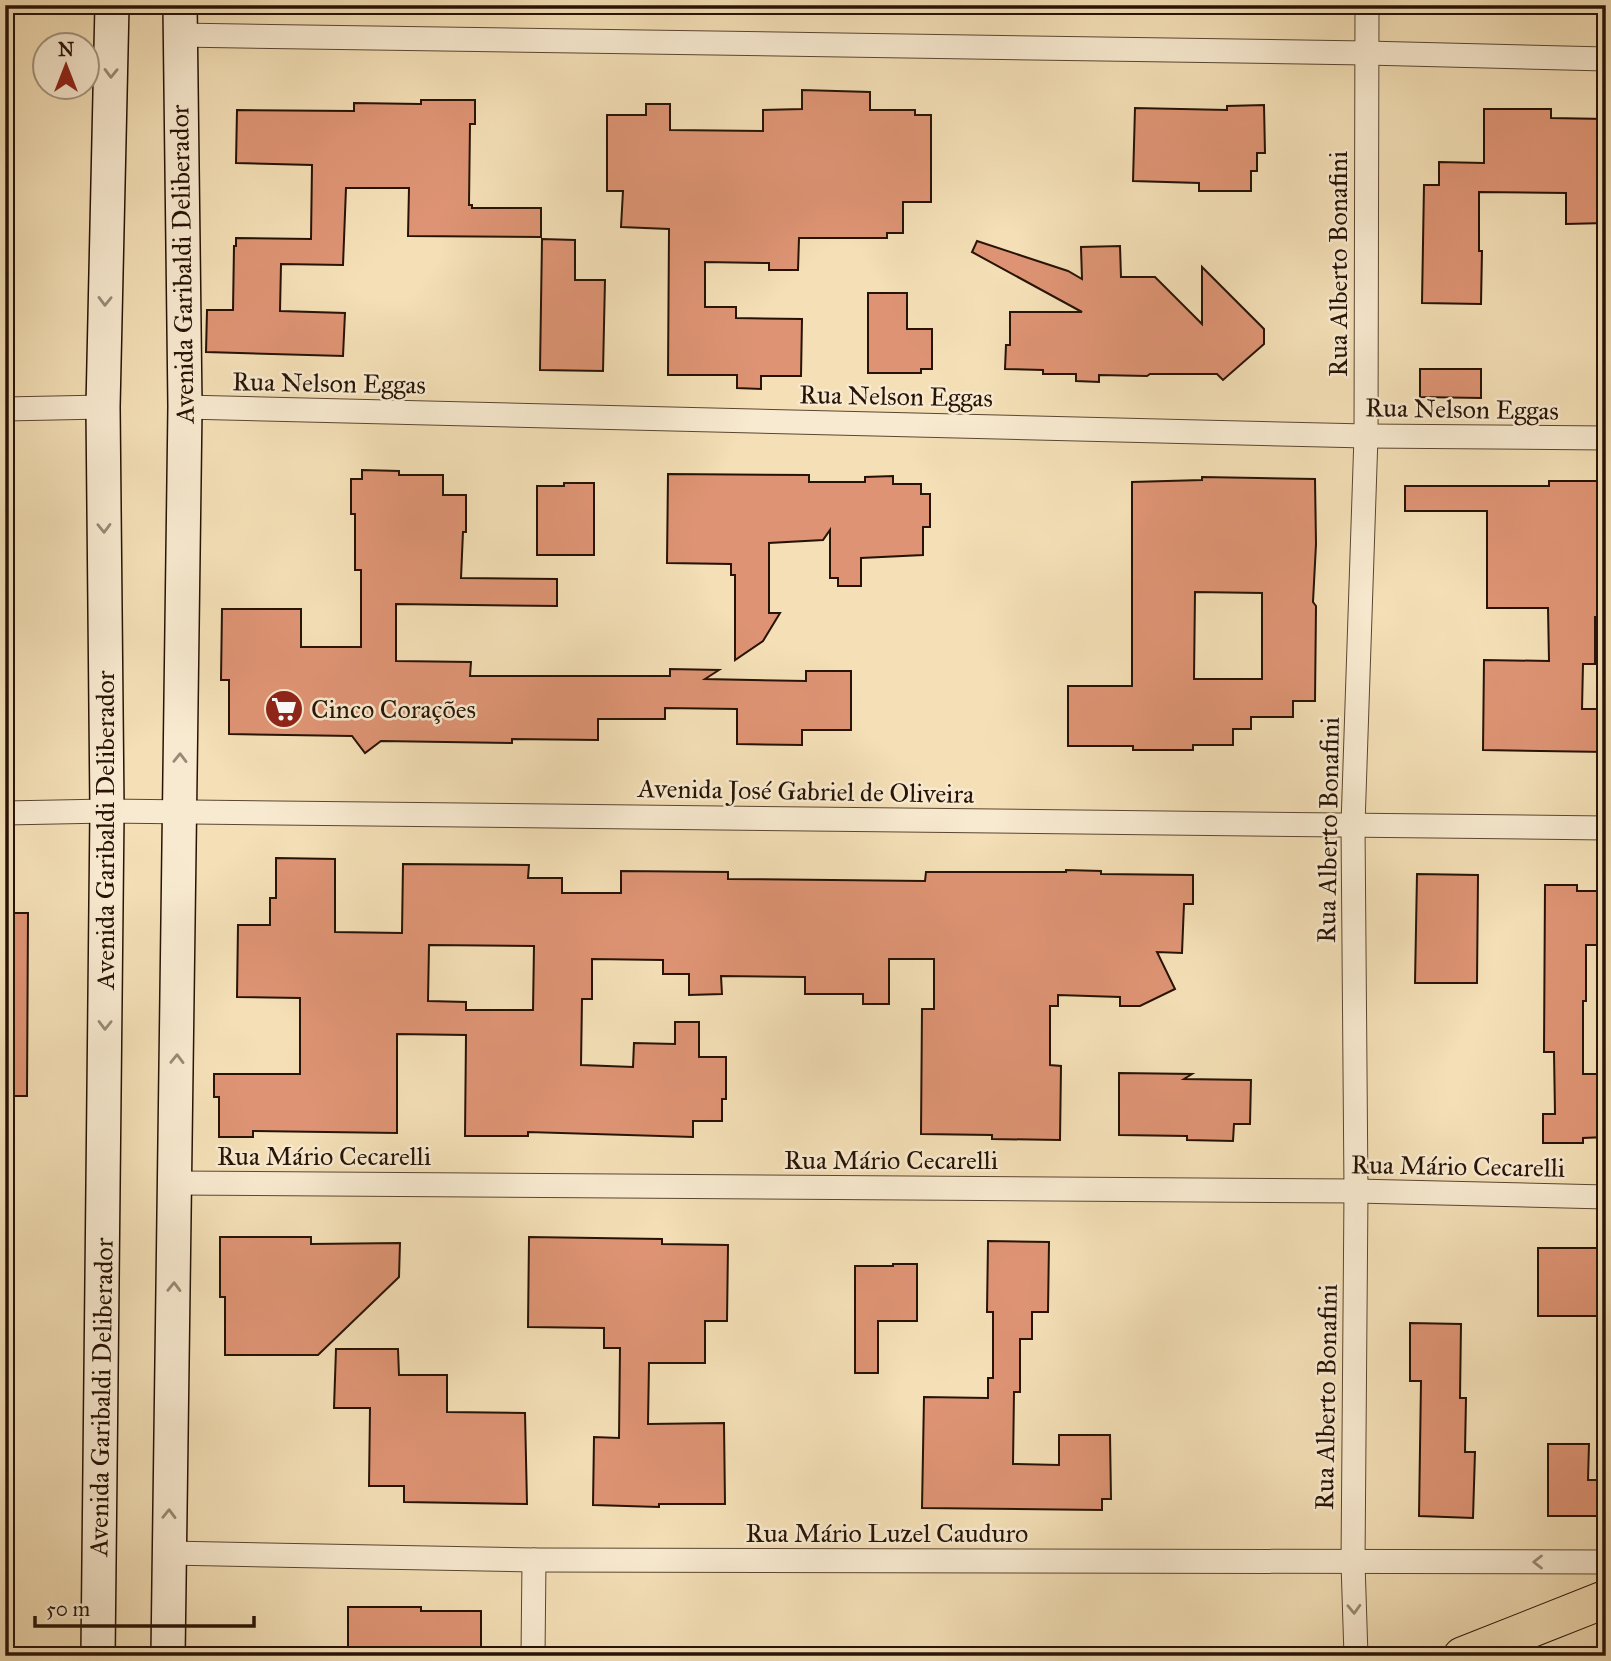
<svg xmlns="http://www.w3.org/2000/svg" width="1611" height="1661" font-family="'IM FELL Great Primer',serif">
  <style>
    .building { fill: #de9474; stroke: #271306; stroke-width: 2; fill-rule: evenodd }
    .lines { fill: none; stroke-linecap: round; stroke-linejoin: round }
    .street-casing { stroke: #5a4632; stroke-width: 25 }
    .secondary-casing { stroke: #271306; stroke-width: 36 }
    .primary-casing { stroke: #271306; stroke-width: 39 }
    .street { stroke: #f8ead0; stroke-width: 23 }
    .secondary { stroke: #f8ead0; stroke-width: 33 }
    .primary { stroke: #f4dfb6; stroke-width: 37 }
    .oneway { stroke: #9a8975 }
    .labels { text-anchor: middle; dominant-baseline: central; stroke-width: 5; stroke-linejoin: round; paint-order: stroke }
    .street-label { font-size: 26px; fill: #271306; stroke: #f8ead0 }
    .poi-label { font-size: 26px; fill: #271306; stroke: #f8ead0; text-anchor: start }
  </style>
  <rect width="100%" height="100%" fill="#f4dfb6"/>
  <filter id="stains"><feTurbulence type="fractalNoise" baseFrequency=".00286" numOctaves="4"/><feColorMatrix values="0 0 0 0 .2 0 0 0 0 .09 0 0 0 0 .02 0 0 0 .5 -.17"/></filter>
  <radialGradient id="worn" r=".72"><stop offset=".6" stop-color="#630" stop-opacity="0"/><stop offset="1" stop-color="#630" stop-opacity=".3"/></radialGradient>
  <g class="building">
    <polygon points="802,90 870,92 870,110 915,110 915,115 931,115 931,202 903,202 903,233 887,233 887,238 799,238 798,270 769,270 769,263 705,262 705,307 736,307 736,318 802,319 801,376 761,376 761,389 737,388 737,375 668,375 669,229 621,227 623,191 607,191 607,115 646,115 646,104 670,104 670,130 763,131 763,110 802,109"/>
    <polygon points="421,100 475,100 475,124 470,124 469,205 472,205 472,208 541,208 541,237 408,236 409,188 346,188 343,265 281,264 280,311 345,313 343,356 206,352 207,310 233,310 234,246 236,246 236,238 311,239 312,165 236,163 237,110 354,111 354,103 421,104"/>
    <polygon points="1264,105 1265,153 1257,153 1257,171 1251,171 1251,191 1199,191 1199,183 1133,181 1135,108 1227,110 1227,106"/>
    <polygon points="1484,109 1551,109 1551,118 1606,119 1606,223 1566,224 1566,193 1479,192 1479,251 1482,251 1481,304 1422,303 1424,185 1439,185 1439,162 1484,163"/>
    <polygon points="542,239 575,240 575,280 605,280 603,371 540,370"/>
    <polygon points="977,241 1068,271 1082,279 1081,247 1120,246 1121,277 1155,277 1202,324 1202,267 1264,329 1264,344 1223,380 1217,374 1150,374 1147,376 1099,375 1099,382 1076,381 1076,374 1043,374 1043,370 1005,369 1006,345 1010,345 1010,312 1082,312 972,252"/>
    <polygon points="868,293 907,293 907,329 932,329 932,369 921,369 921,373 868,373"/>
    <polygon points="1420,369 1481,369 1481,398 1420,397"/>
    <polygon points="362,470 399,471 399,475 443,475 443,495 466,495 466,532 463,532 461,578 557,579 557,606 396,604 396,661 471,662 470,676 670,676 670,669 719,670 705,679 806,681 806,671 851,671 851,730 802,730 802,745 737,744 737,709 665,708 665,719 598,719 598,740 512,739 512,743 381,741 365,753 352,736 229,734 229,680 221,680 222,609 301,609 301,647 361,647 361,570 355,570 355,514 351,514 351,479 362,479"/>
    <polygon points="668,474 809,475 809,482 865,482 865,477 893,476 893,484 921,484 921,494 930,494 930,527 923,527 923,555 861,558 861,586 838,586 838,578 830,578 830,530 823,540 769,543 769,613 780,613 763,641 735,660 735,575 731,575 731,564 667,563"/>
    <path d="M 1202,477 L 1315,479 L 1316,544 L 1313,602 L 1316,606 L 1315,701 L 1293,701 L 1293,717 L 1251,717 L 1251,729 L 1233,729 L 1233,745 L 1193,745 L 1193,750 L 1133,750 L 1133,746 L 1068,746 L 1068,686 L 1132,686 L 1132,482 L 1202,480 ZM 1195,592 L 1262,593 L 1262,679 L 1194,679 Z"/>
    <polygon points="1549,481 1606,481 1606,617 1595,617 1595,664 1583,664 1582,709 1606,709 1606,752 1483,750 1484,660 1549,661 1548,608 1487,608 1487,511 1405,511 1405,486 1549,486"/>
    <polygon points="564,483 594,483 594,555 537,555 537,486 564,486"/>
    <path d="M 276,858 L 335,859 L 335,932 L 402,933 L 403,864 L 529,865 L 528,878 L 562,878 L 562,893 L 621,893 L 621,871 L 728,872 L 728,879 L 925,881 L 926,872 L 1066,872 L 1066,870 L 1101,871 L 1101,874 L 1193,875 L 1193,904 L 1184,904 L 1182,953 L 1157,952 L 1175,989 L 1140,1006 L 1120,1006 L 1120,997 L 1058,995 L 1058,1006 L 1050,1006 L 1050,1065 L 1061,1066 L 1060,1140 L 992,1139 L 992,1135 L 921,1134 L 922,1009 L 934,1009 L 934,959 L 889,959 L 889,1004 L 863,1004 L 863,994 L 805,994 L 805,977 L 721,976 L 722,994 L 689,995 L 689,974 L 663,974 L 663,960 L 592,959 L 592,999 L 582,999 L 581,1065 L 633,1067 L 634,1043 L 675,1044 L 675,1022 L 699,1022 L 699,1057 L 726,1057 L 726,1099 L 722,1099 L 722,1121 L 693,1121 L 693,1137 L 528,1132 L 528,1136 L 465,1136 L 466,1035 L 397,1034 L 397,1133 L 253,1131 L 253,1137 L 219,1137 L 219,1097 L 214,1097 L 214,1074 L 300,1074 L 300,998 L 237,997 L 238,925 L 270,925 L 270,898 L 276,898 ZM 429,945 L 534,946 L 533,1010 L 466,1010 L 466,1002 L 428,1001 Z"/>
    <polygon points="1417,874 1478,875 1477,983 1415,983"/>
    <polygon points="1545,885 1577,885 1577,891 1606,891 1606,945 1586,945 1586,1001 1583,1001 1583,1074 1606,1074 1606,1137 1583,1138 1583,1143 1543,1143 1543,1114 1555,1114 1554,1052 1544,1052"/>
    <polygon points="5,913 28,913 27,1096 5,1096"/>
    <polygon points="1119,1073 1192,1074 1184,1079 1251,1080 1250,1124 1234,1124 1233,1141 1187,1140 1187,1136 1119,1135"/>
    <polygon points="220,1237 311,1237 311,1244 400,1243 399,1277 318,1355 225,1355 225,1297 220,1297"/>
    <polygon points="529,1237 662,1239 662,1244 728,1245 727,1321 705,1321 705,1363 649,1363 648,1424 724,1423 725,1504 659,1504 659,1507 593,1505 594,1437 619,1438 620,1348 604,1348 604,1328 528,1327"/>
    <polygon points="988,1241 1049,1242 1048,1312 1032,1312 1032,1339 1020,1339 1020,1392 1014,1392 1013,1464 1059,1465 1059,1435 1110,1435 1111,1499 1102,1499 1102,1510 922,1508 924,1397 988,1398 988,1378 993,1378 993,1312 987,1312"/>
    <rect x="1538" y="1248" width="65" height="68"/>
    <polygon points="893,1264 917,1264 917,1321 878,1321 878,1373 855,1373 855,1266 893,1266"/>
    <polygon points="1410,1323 1461,1324 1460,1398 1466,1398 1465,1452 1475,1452 1473,1518 1419,1516 1421,1381 1410,1381"/>
    <polygon points="336,1349 398,1349 399,1375 447,1375 447,1412 525,1413 527,1504 404,1502 404,1486 369,1486 370,1408 334,1408"/>
    <polygon points="1548,1444 1589,1444 1588,1480 1604,1480 1604,1516 1548,1516"/>
    <polygon points="348,1607 421,1607 421,1611 481,1611 481,1656 348,1656"/>
  </g>
  <g class="lines">
    <defs>
      <g id="street">
        <polyline points="179,35 1366,53 1606,59"/>
        <polyline points="185,407 1366,436 1606,438"/>
        <polyline points="5,409 103,407"/>
        <polyline points="5,813 107,811 1606,828"/>
        <polyline points="175,1183 1356,1191 1606,1197"/>
        <polyline points="169,1553 534,1560 1606,1562"/>
        <polyline points="533,1656 534,1560"/>
        <polyline points="1356,1656 1353,1563 1356,1191 1353,825 1366,436 1367,5"/>
      </g>
      <g id="secondary">
        <polyline points="98,1656 107,811 103,407 112,5"/>
        <polyline points="168,1656 185,407 180,5"/>
      </g>
      <polyline id="primary" points="1462,1656 1606,1599"/>
    </defs>
    <use href="#street" class="street-casing"/>
    <use href="#secondary" class="secondary-casing"/>
    <use href="#primary" class="primary-casing"/>
    <use href="#street" class="street"/>
    <use href="#secondary" class="secondary"/>
    <use href="#primary" class="primary"/>
  </g>
  <defs><path id="oneway-chevron" d="M-2-3.5L2.5 0L-2 3.5" fill="none" stroke-width="1.6" stroke-linecap="round" stroke-linejoin="round" transform="scale(1.75)"/></defs>
  <g class="oneway">
    <use href="#oneway-chevron" transform="translate(111 73) rotate(91)"/>
    <use href="#oneway-chevron" transform="translate(105 301) rotate(91)"/>
    <use href="#oneway-chevron" transform="translate(104 528) rotate(89)"/>
    <use href="#oneway-chevron" transform="translate(180 758) rotate(-89)"/>
    <use href="#oneway-chevron" transform="translate(105 1025) rotate(91)"/>
    <use href="#oneway-chevron" transform="translate(177 1059) rotate(-89)"/>
    <use href="#oneway-chevron" transform="translate(174 1287) rotate(-89)"/>
    <use href="#oneway-chevron" transform="translate(169 1514) rotate(-89)"/>
    <use href="#oneway-chevron" transform="translate(1538 1562) rotate(180)"/>
    <use href="#oneway-chevron" transform="translate(1354 1609) rotate(88)"/>
  </g>
  <defs>
    <symbol id="supermarket-disc" viewBox="-11 -11 22 22"><circle r="9.5" fill="#8f2418" stroke="#f8ead0"/><path d="M-6-5.5h2.5l.6 2H6L4.5 2H-2.5L-4.4-4H-6ZM-1.5 3.2a1.3 1.3 0 1 0 .1 0ZM3 3.2a1.3 1.3 0 1 0 .1 0Z" fill="#fff"/></symbol>
  </defs>
  <g fill-rule="evenodd">
    <use href="#supermarket-disc" x="262" y="687" width="44" height="44"/>
  </g>
  <g class="labels">
    <g class="street-label">
      <text transform="translate(182 264) rotate(-91)">Avenida Garibaldi Deliberador</text>
      <text transform="translate(1338 264) rotate(-90)">Rua Alberto Bonafini</text>
      <text transform="translate(329 383) rotate(1)">Rua Nelson Eggas</text>
      <text transform="translate(896 396) rotate(1)">Rua Nelson Eggas</text>
      <text transform="translate(1462 409) rotate(1)">Rua Nelson Eggas</text>
      <text transform="translate(806 791) rotate(1)">Avenida José Gabriel de Oliveira</text>
      <text transform="translate(105 830) rotate(-90)">Avenida Garibaldi Deliberador</text>
      <text transform="translate(1328 830) rotate(-89)">Rua Alberto Bonafini</text>
      <text x="324" y="1156">Rua Mário Cecarelli</text>
      <text x="891" y="1160">Rua Mário Cecarelli</text>
      <text transform="translate(1458 1166) rotate(1)">Rua Mário Cecarelli</text>
      <text transform="translate(101 1397) rotate(-89)">Avenida Garibaldi Deliberador</text>
      <text transform="translate(1326 1397) rotate(-89)">Rua Alberto Bonafini</text>
      <text x="887" y="1533">Rua Mário Luzel Cauduro</text>
    </g>
    <g class="poi-label">
      <text x="311" y="709">Cinco Corações</text>
    </g>
  </g>
  <rect width="1611" height="1661" fill="none" stroke="#f4dfb6" stroke-width="28"/>
  <rect x="7" y="7" width="1597" height="1647" fill="none" stroke="#271306" stroke-width="3.5"/>
  <rect x="14" y="14" width="1583" height="1633" fill="none" stroke="#271306" stroke-width="2"/>
  <g transform="translate(66 66)"><circle r="33" fill="#f8ead0" stroke="#a4947f" stroke-width="2"/>
  <path d="M0-5L12 26L0 18L-12 26Z" fill="#8f2418"/>
  <text y="-10" font-size="19" font-weight="bold" text-anchor="middle" fill="#271306">N</text>
  </g>
  <path d="M35 1616v10h219v-10" fill="none" stroke="#271306" stroke-width="3.5"/>
  <text x="46" y="1616" font-size="21" fill="#271306" stroke="#f8ead0" stroke-width="5" paint-order="stroke">50 m</text>
  <rect width="100%" height="100%" filter="url(#stains)"/>
  <rect width="100%" height="100%" fill="url(#worn)"/>
</svg>
